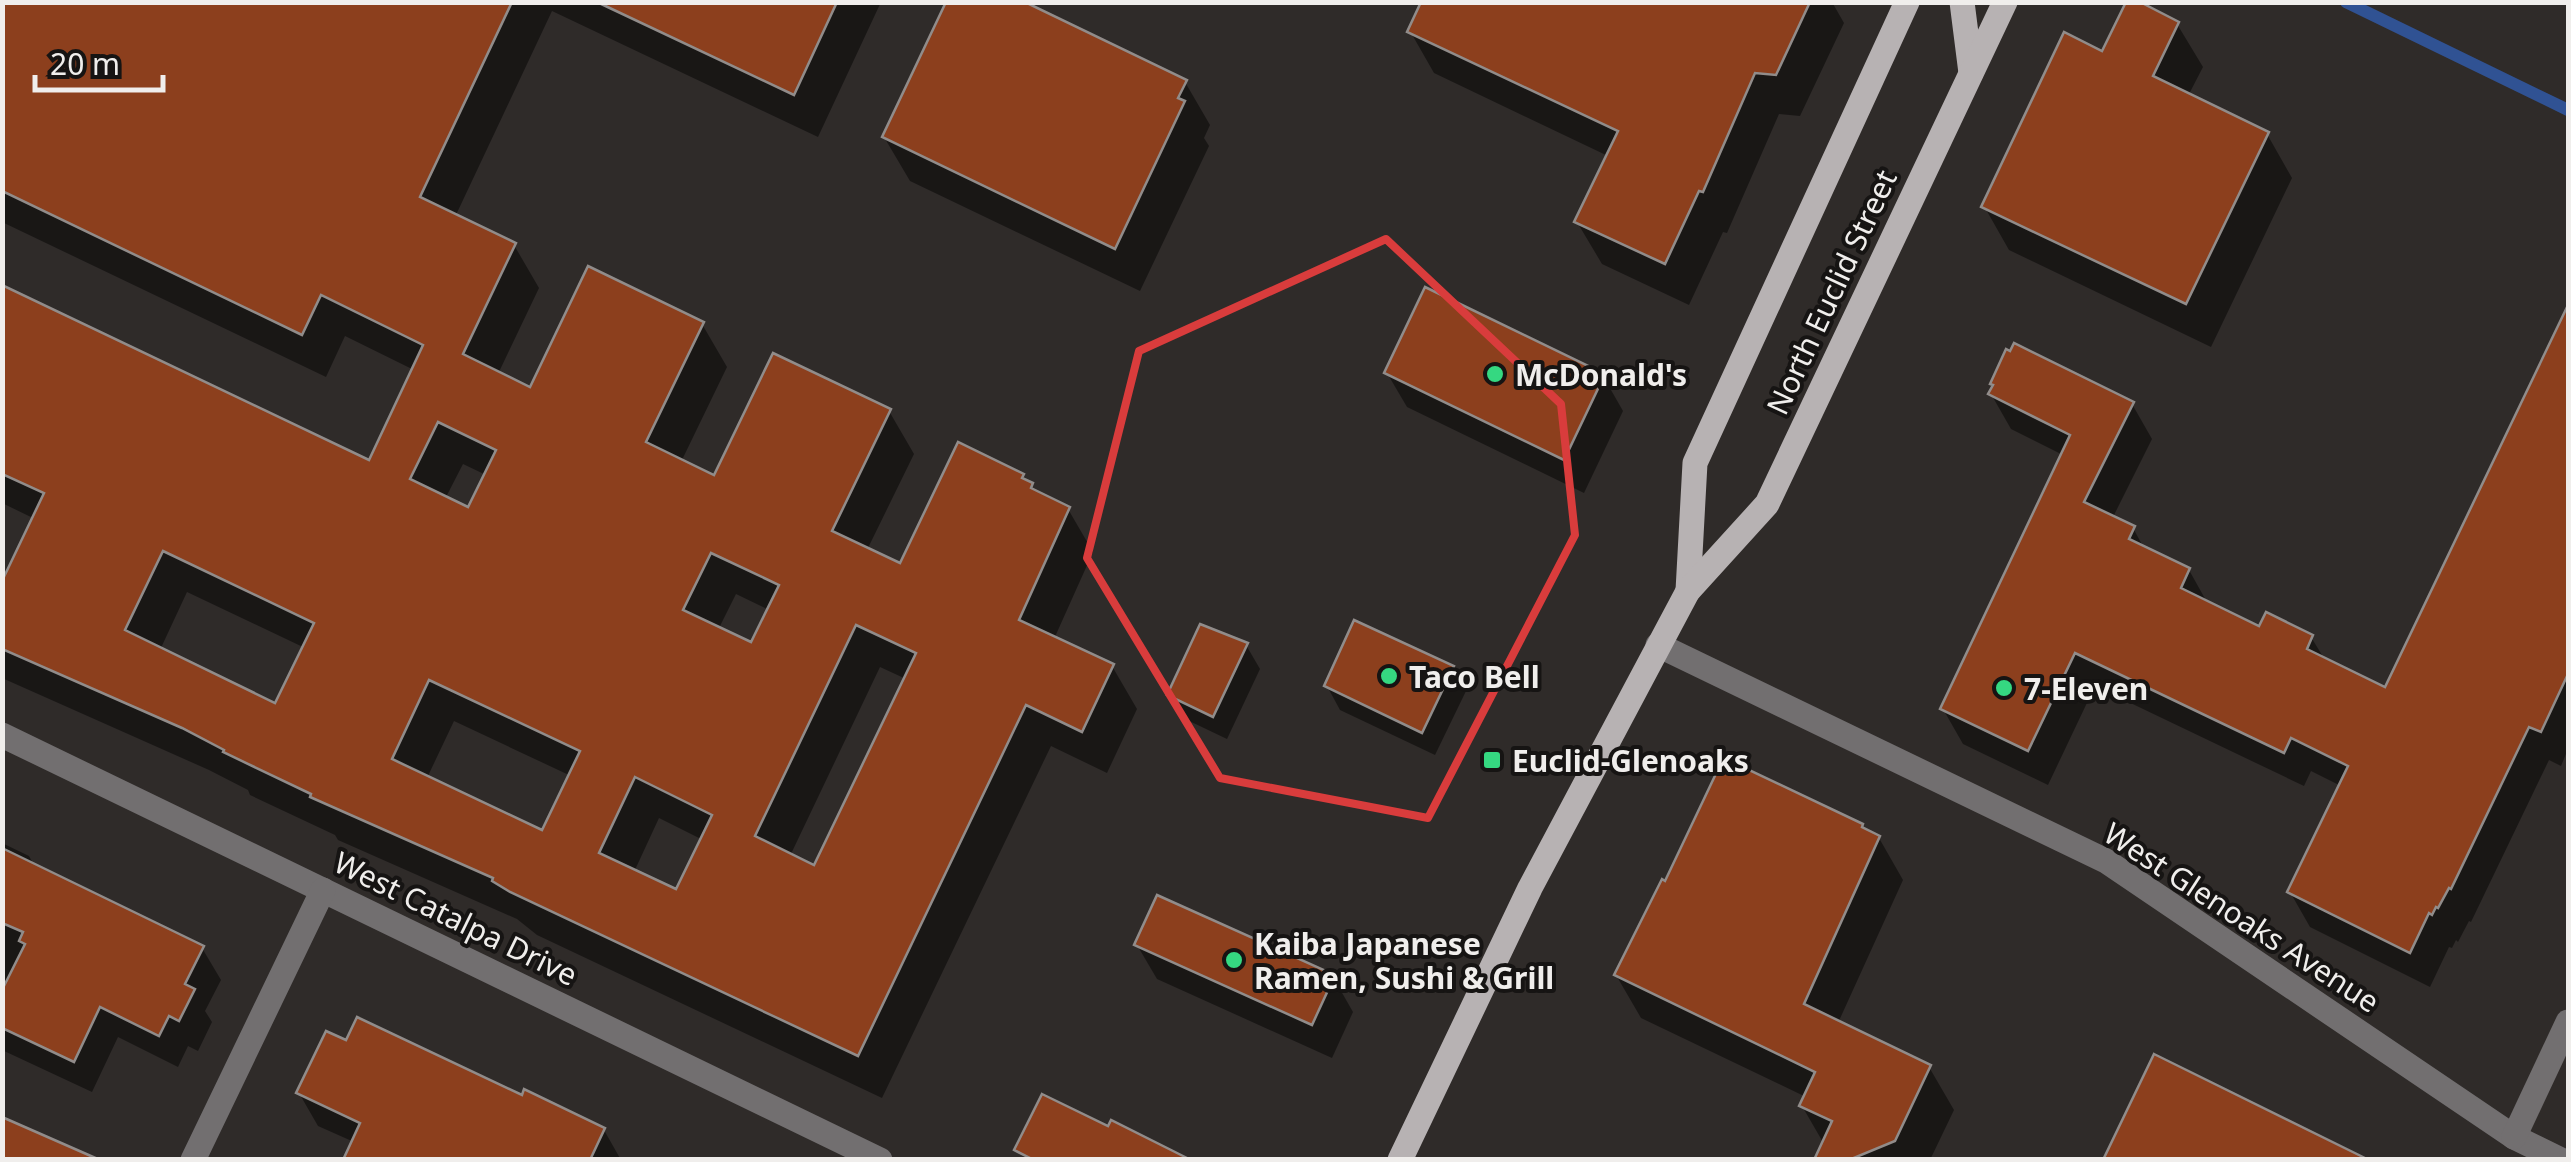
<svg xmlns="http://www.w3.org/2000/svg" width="2571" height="1162" font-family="'Noto Sans',sans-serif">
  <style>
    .shadow { fill: #0007; fill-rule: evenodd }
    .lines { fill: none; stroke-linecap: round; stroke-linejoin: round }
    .stream { stroke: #305293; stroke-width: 12 }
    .building { fill: #8c3f1d; stroke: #918c8a; stroke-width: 2.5; fill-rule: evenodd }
    .minor { stroke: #726f70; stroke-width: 25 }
    .major { stroke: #b7b2b3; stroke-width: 25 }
    .marked { fill: none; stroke: #d93c3c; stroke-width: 8; stroke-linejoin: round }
    .poi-dot { fill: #35d881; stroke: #161413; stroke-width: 4 }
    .labels { text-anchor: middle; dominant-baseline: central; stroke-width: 8; stroke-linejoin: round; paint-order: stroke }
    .street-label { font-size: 30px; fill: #f0eeec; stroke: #161413 }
    .poi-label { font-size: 30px; font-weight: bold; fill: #f0eeec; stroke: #161413; text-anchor: start }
  </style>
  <rect width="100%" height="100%" fill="#2f2b29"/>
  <g class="shadow">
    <path d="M 2,2 L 881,2 L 818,137 L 552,11 L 455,217 L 514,245 L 539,288 L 498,374 L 532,390 L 702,324 L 727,367 L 681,462 L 715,478 L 889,411 L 914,454 L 867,550 L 901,566 L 1022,476 L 1036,494 L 1068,509 L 1093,552 L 1054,639 L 1112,666 L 1137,709 L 1107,773 L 1051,746 L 882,1098 L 537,935 L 517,919 L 338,840 L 335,835 L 250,795 L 248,790 L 209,770 L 2,678 L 2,573 L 8,576 L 35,519 L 2,503 L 2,288 L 370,463 L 414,370 L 345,336 L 326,377 L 2,222 ZM 463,464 L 486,475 L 469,510 L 445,499 ZM 187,592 L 305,648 L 277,707 L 160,650 ZM 736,594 L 769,610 L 752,646 L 718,630 ZM 880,667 L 906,679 L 815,868 L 790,856 ZM 454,721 L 571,776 L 543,834 L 427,778 ZM 659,818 L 703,840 L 677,893 L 634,872 Z"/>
    <polygon points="1424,2 1832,2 1844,23 1800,116 1779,114 1727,233 1723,232 1689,305 1602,264 1577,222 1608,156 1434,73 1410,31"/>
    <polygon points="2177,24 2203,67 2188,96 2267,134 2292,178 2211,347 2009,250 1984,206 2103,54"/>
    <polygon points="1185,82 1210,125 1204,138 1209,146 1140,291 910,181 884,137"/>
    <polygon points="2568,311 2568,749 2561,766 2549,760 2471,922 2469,921 2458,942 2456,940 2452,948 2449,947 2430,987 2310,927 2290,892 2341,786 2311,771 2304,786 2095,686 2048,785 1963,744 1943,709 2063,455 2011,429 1991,394 2132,404 2152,439 2112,519 2133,528 2145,550 2189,570 2208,604 2261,630 2311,637 2325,660 2386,690"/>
    <polygon points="1387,373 1603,376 1623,411 1584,493 1407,407"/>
    <polygon points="1246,645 1260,669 1227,739 1183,718 1170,695"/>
    <polygon points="1452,668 1466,691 1435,755 1340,710 1327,686"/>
    <polygon points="1862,826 1865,831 1879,838 1903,880 1838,1023 1929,1067 1954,1110 1930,1160 1817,1160 1824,1144 1802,1106 1806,1097 1641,1018 1616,975"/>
    <polygon points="2,843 29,856 35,867 202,948 221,980 205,1011 212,1022 198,1051 188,1046 178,1067 118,1037 92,1092 2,1050"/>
    <polygon points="1137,945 1333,977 1353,1012 1332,1058 1157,979"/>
    <polygon points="299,1093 523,1099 604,1130 621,1160 346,1160 354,1142 318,1126"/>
  </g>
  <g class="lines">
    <polyline class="stream" points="2346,2 2568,110"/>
  </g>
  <g class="building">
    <path d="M 2,2 L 512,2 L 420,197 L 516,243 L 463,354 L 530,387 L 588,266 L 704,322 L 646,442 L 714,475 L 773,353 L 891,409 L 832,531 L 900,563 L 958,442 L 1024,474 L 1022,478 L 1033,483 L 1031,488 L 1070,507 L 1019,620 L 1114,664 L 1082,732 L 1026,705 L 858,1056 L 510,892 L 492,881 L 493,878 L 310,797 L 311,794 L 223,752 L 224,750 L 182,728 L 2,649 L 2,581 L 44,493 L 2,474 L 2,285 L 369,460 L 423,345 L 321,295 L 302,335 L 2,191 ZM 438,422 L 496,450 L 468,507 L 410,479 ZM 163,551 L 314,623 L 275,703 L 125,630 ZM 711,553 L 779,585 L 751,642 L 683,610 ZM 856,625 L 916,653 L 814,865 L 755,836 ZM 429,680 L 580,751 L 542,830 L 392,759 ZM 635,777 L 712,815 L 676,889 L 599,853 Z"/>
    <polygon points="597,2 837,2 794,95"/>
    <polygon points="946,2 1025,2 1187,80 1178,98 1185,101 1115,249 882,137"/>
    <polygon points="1421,2 1810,2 1776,75 1755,73 1703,192 1699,191 1665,264 1574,222 1618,131 1407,32"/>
    <polygon points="2126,2 2140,2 2179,22 2153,76 2269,132 2186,304 1981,207 2064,32 2102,51"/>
    <polygon points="1425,287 1605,374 1564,460 1384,373"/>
    <polygon points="2568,305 2568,674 2541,732 2529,727 2451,889 2449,888 2438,908 2436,907 2432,915 2429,913 2410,953 2287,892 2348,766 2291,738 2284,753 2075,653 2028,751 1940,709 2070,435 1988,394 1993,385 1990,384 2006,349 2010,351 2014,343 2134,402 2084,502 2135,526 2129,539 2190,568 2181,588 2259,626 2266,612 2313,635 2307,649 2385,687"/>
    <polygon points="1354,620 1454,666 1422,733 1324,686"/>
    <polygon points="1200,624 1248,643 1213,717 1167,695"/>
    <polygon points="1722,761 1741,770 1743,767 1863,824 1862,827 1880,836 1804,1004 1931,1065 1895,1141 1849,1160 1814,1160 1832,1121 1799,1106 1815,1072 1614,975 1662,879 1665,881"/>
    <polygon points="2,848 204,946 185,984 195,989 179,1021 169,1016 159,1036 100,1007 74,1062 2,1028 2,990 25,944 19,941 23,932 2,923"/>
    <polygon points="1157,895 1335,975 1312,1025 1134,945"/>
    <polygon points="357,1017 522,1095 524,1089 605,1128 590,1160 343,1160 360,1123 296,1093 326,1031 346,1040"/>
    <polygon points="2154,1054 2369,1160 2103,1160"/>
    <polygon points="1042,1094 1108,1126 1111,1120 1191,1160 1034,1160 1014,1150"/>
    <polygon points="2,1117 100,1160 2,1160"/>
  </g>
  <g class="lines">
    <g class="minor">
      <polyline points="1658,645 2106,861 2514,1137 2561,1160"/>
      <polyline points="2,735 880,1160"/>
      <polyline points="2514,1137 2568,1022"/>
      <polyline points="193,1160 323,890"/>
    </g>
    <g class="major">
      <polyline points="1962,2 1971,73"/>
      <polyline points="1688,591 1695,463 1907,2"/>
      <polyline points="1400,1160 1530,888 1688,591 1767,504 2005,2"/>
    </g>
  </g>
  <path class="marked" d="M 1386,239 L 1561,404 L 1575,535 L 1428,818 L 1220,778 L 1087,558 L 1139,351 Z"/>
  <g class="poi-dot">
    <circle cx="1495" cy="374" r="10"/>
    <circle cx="1389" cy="676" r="10"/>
    <circle cx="2004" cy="688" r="10"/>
    <rect x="1482" y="750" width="20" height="20" rx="5"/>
    <circle cx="1234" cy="960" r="10"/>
  </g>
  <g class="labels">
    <g class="street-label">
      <text transform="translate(1831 292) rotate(-65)">North Euclid Street</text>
      <text transform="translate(2242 917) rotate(33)">West Glenoaks Avenue</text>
      <text transform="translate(456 918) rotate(26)">West Catalpa Drive</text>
    </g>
    <g class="poi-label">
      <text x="1515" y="374">McDonald's</text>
      <text x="1409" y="676">Taco Bell</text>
      <text x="2024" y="688">7-Eleven</text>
      <text x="1512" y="760">Euclid-Glenoaks</text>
      <text x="1254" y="943">Kaiba Japanese<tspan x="1254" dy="34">Ramen, Sushi &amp; Grill</tspan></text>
    </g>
  </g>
  <rect width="2571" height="1162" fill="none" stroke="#f0eeec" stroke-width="10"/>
  <path d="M35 75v15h128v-15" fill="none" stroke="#f0eeec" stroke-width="5"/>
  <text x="50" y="75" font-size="30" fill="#f0eeec" stroke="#161413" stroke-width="8" paint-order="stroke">20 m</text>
</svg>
